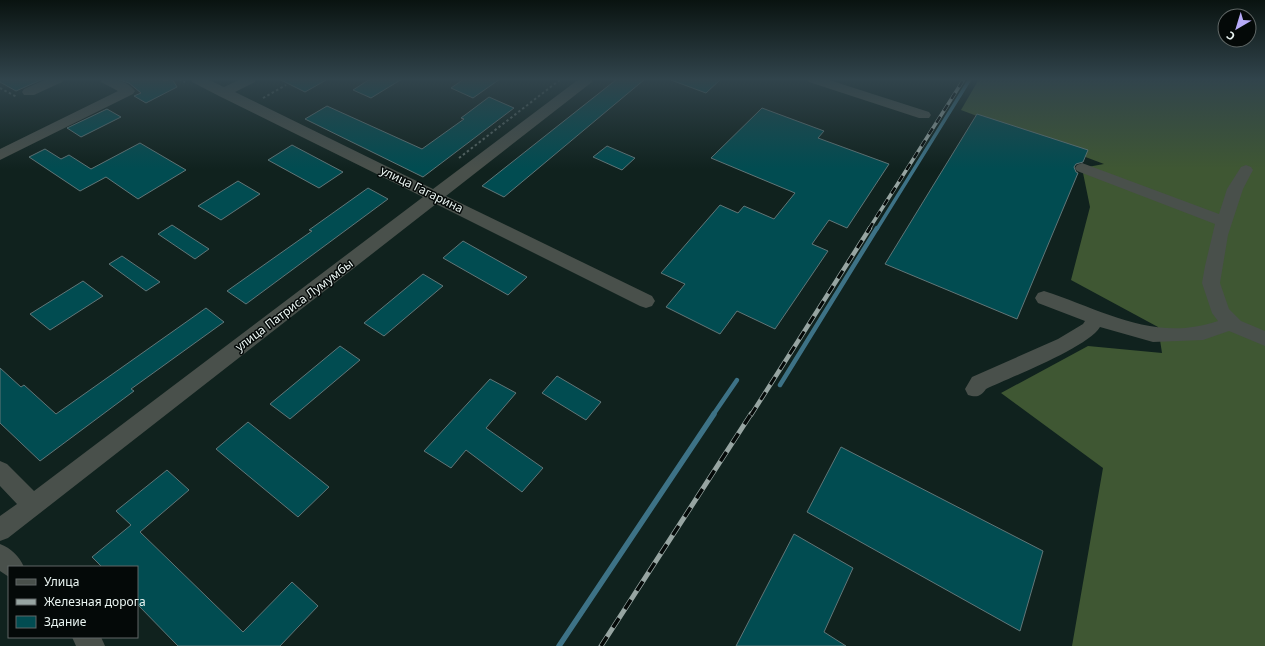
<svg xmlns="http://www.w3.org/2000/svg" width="1265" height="646" font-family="'Noto Sans',sans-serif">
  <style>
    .forest { fill: #3f5733 }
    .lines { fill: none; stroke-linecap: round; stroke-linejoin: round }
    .stream-far2 { stroke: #3d7286; stroke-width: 3.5 }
    .stream-far1 { stroke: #3d7286; stroke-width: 4.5 }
    .stream { stroke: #3d7286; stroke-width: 5.5 }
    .building { fill: #014c51; stroke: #617678 }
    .path { stroke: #566562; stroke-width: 2; stroke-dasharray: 2.5 2.5; stroke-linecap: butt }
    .minor { fill: #49504b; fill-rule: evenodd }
    .rail-far2-casing { stroke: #97a5a2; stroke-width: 3.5 }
    .rail-far1-casing { stroke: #97a5a2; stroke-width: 4.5 }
    .rail-casing { stroke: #97a5a2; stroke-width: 5 }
    .rail-far2 { stroke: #040908; stroke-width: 2.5; stroke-dasharray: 7; stroke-linecap: butt }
    .rail-far1 { stroke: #040908; stroke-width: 3; stroke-dasharray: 9; stroke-linecap: butt }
    .rail { stroke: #040908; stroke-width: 3.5; stroke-dasharray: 11; stroke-linecap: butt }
    .labels { text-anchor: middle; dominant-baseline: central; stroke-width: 3; stroke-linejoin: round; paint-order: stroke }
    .street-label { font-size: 12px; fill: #eaf5f2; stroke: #040908 }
  </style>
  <rect width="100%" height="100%" fill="#10221e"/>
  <polygon class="forest" points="979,79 1265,79 1265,646 1072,646 1103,468 1001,393 1088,346 1162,353 1158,327 1071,280 1090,207 1082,168 1104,164 961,110"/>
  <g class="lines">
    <polyline class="stream-far2" points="877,229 970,79"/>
    <g class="stream-far1">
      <polyline points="780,385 877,228"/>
      <polyline points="713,415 737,380"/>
    </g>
    <polyline class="stream" points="559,646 714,414"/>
  </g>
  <g class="building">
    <polygon points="0,79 43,79 16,91 0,82"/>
    <polygon points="116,79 161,79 165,81 172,79 177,87 146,103 134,96 141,93 129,83"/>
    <polygon points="279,79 328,79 305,92"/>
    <polygon points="370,79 402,79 371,98 353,90"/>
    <polygon points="464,79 500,79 473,98 451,88"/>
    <polygon points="617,79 645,79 504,197 482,186"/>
    <polygon points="671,79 721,79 706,93 671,80"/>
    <polygon points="489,97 514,108 423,177 305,119 327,106 422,149 464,119 461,118"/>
    <polygon points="762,108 824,131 818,138 889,164 847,228 829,220 812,244 828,251 775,329 737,311 720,334 666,307 685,284 661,273 720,205 738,213 744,206 774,219 795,193 711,158"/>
    <polygon points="107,109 121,117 81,137 67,128"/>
    <polygon points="977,114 1088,150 1083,162 1076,164 1074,167 1076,172 1078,173 1017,319 885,264"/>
    <polygon points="140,143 186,170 138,199 106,177 80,191 29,157 45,149 61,159 69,155 91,169"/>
    <polygon points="292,145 343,172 319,188 268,160"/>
    <polygon points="607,146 635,158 622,170 593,157"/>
    <polygon points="238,181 260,194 221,220 198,206"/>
    <polygon points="368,188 388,199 246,304 227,291 312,231 309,230"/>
    <polygon points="172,225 209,249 195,259 158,234"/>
    <polygon points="463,241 527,277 508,295 443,258"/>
    <polygon points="122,256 160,282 146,291 109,264"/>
    <polygon points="423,274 443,286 384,336 364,323"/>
    <polygon points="83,281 103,296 50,330 30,314"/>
    <polygon points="206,308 224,322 131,389 134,391 40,461 0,423 0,368 21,387 24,385 56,414"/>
    <polygon points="340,346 360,360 290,419 270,404"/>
    <polygon points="557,376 601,402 586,420 542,393"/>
    <polygon points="490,379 516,393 486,428 543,468 522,492 466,450 451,468 424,451"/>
    <polygon points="248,422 329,487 298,517 216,449"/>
    <polygon points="841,447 1043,551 1020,631 807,512"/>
    <polygon points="167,470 189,490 140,532 243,632 292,582 318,606 280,646 178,646 137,604 137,567 102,567 92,557 131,525 116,511"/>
    <polygon points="794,534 853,568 824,632 846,646 736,646"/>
  </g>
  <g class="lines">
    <g class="path">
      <polyline points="179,79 185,82"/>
      <polyline points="0,88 17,97"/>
      <polyline points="263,98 286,85"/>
      <polyline points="459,158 561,79"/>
    </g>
    <g class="minor">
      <polygon points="47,79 63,79 62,82 34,95 24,95 22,92 24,89"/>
      <path d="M 100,79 C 112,79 127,80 135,91 L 133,94 L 0,160 L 0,149 L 118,91 L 101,82 Z"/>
      <polygon points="191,79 207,79 224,87 241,79 256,79 255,82 235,92 433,189 579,79 593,79 592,82 446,196 652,296 655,301 652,306 646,308 640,306 436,204 8,538 0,541 0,516 17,504 0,486 0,461 7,464 34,491 423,197 219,96 192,82"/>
      <polygon points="808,79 826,79 929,112 931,115 929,118 919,118 809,82"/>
      <path d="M 1082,163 L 1219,214 L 1227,189 L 1241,167 L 1246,165 L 1251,167 L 1253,170 L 1243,189 L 1228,235 L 1220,283 L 1229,309 L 1241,321 L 1265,331 L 1265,346 L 1229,331 L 1203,340 L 1153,342 L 1100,327 C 1087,348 1011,377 986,389 C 981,396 977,398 968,395 L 965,389 L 972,377 L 1058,339 L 1083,324 L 1085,321 L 1038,303 L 1035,298 L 1038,293 L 1044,291 C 1103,310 1154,343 1218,321 L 1212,313 L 1202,283 L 1205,266 L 1215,224 L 1077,171 L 1075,168 L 1077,165 Z"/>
      <path d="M 0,544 C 11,548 19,556 24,567 L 9,567 L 9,577 L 0,571 Z"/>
      <polygon points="72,637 101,637 105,646 76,646"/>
    </g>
    <defs>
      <polyline id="rail-far2" points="869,229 964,79"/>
      <polyline id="rail-far1" points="751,415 870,228"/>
      <polyline id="rail" points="601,646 751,414"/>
    </defs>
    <use href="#rail-far2" class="rail-far2-casing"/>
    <use href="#rail-far1" class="rail-far1-casing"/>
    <use href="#rail" class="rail-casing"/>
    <use href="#rail-far2" class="rail-far2"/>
    <use href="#rail-far1" class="rail-far1"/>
    <use href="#rail" class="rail"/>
  </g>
  <linearGradient id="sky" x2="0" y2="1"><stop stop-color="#091310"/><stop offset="0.47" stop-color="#31444c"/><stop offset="1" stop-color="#31444c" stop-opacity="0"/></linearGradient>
  <rect width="1265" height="169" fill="url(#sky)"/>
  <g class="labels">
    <g class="street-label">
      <text transform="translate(422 189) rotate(26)">улица Гагарина</text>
      <text transform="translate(294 305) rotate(-37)">улица Патриса Лумумбы</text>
    </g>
  </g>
  <rect x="8" y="566" width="130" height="72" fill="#040908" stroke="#606766"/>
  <rect x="16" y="579" width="20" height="6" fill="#49504b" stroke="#606766"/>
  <text x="44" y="586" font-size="12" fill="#eaf5f2">Улица</text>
  <rect x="16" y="599" width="20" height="6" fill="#97a5a2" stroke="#606766"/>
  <text x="44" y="606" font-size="12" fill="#eaf5f2">Железная дорога</text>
  <rect x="16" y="616" width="20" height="12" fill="#014c51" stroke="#606766"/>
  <text x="44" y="626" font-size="12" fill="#eaf5f2">Здание</text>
  <g transform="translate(1237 28) rotate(218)"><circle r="19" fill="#040908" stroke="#606766"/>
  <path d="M0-3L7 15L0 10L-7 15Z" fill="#b7abf8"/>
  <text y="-6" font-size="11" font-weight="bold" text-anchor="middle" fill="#eaf5f2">С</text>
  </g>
</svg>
